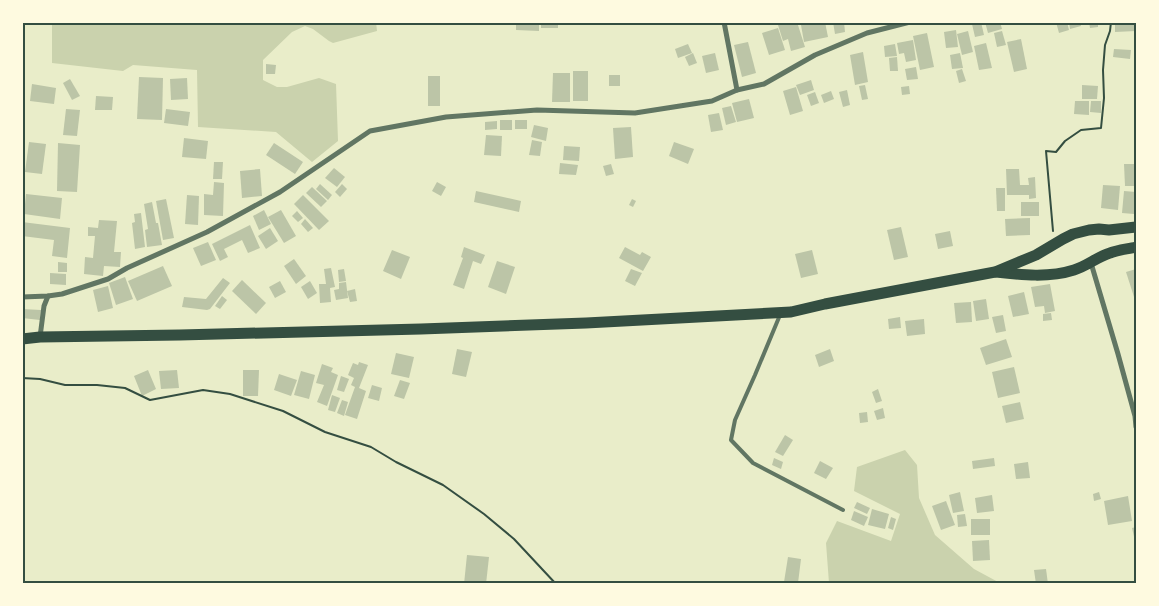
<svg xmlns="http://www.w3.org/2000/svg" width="1159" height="606" font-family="'Titillium Web',sans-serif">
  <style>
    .green { fill: #cad2ad }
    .building { fill: #bcc5a7 }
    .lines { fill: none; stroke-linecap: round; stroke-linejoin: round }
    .path { stroke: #344e41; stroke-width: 2 }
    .service { stroke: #617663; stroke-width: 4 }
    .minor { stroke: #617663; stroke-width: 5 }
    .trunk { stroke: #344e41; stroke-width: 11 }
    .neatline { fill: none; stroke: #344e41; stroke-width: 2 }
  </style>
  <rect width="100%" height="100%" fill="#e9edc9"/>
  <g class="green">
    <polygon points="376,22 377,31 333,43 329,41 313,29 305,26 292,32 263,60 263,80 277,87 287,87 319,78 336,84 338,141 312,162 276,132 198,127 197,70 133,65 123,71 52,63 52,23"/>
    <polygon points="905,450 917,465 919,498 935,535 974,569 1000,583 829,583 826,543 837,521 891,541 900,514 854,491 857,467"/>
  </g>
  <g class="building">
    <polygon points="516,22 539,22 539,31 516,30"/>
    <rect x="541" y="22" width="17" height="6"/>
    <polygon points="787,22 797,22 805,47 791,51 788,39 783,41 778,25"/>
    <polygon points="812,22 825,22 828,37 804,42 801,25"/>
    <polygon points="833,22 844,22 845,32 835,34"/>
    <polygon points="976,22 981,22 984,35 975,37 972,24"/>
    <polygon points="985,22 1000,22 1002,29 988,33"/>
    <polygon points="1056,22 1067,22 1069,30 1059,33"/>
    <polygon points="1069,22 1080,22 1081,26 1070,29"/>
    <polygon points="1089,22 1098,22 1098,27 1090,28"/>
    <polygon points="1115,22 1136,22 1136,31 1115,32"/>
    <polygon points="778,28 785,50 769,55 762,33"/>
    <polygon points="956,30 958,47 946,48 944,32"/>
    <polygon points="968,31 973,52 962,55 957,34"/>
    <polygon points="1002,31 1006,45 997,47 994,33"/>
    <polygon points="927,33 934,67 920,70 913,36"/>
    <polygon points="1021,39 1027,69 1014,72 1007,42"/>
    <polygon points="913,40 916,60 906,62 904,53 899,54 897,43"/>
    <polygon points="748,42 756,73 742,77 734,45"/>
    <polygon points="986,43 992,68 979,70 974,46"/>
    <polygon points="688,44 692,53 678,58 675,49"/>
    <polygon points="895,44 897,56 885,57 884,46"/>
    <polygon points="1114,49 1131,50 1130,59 1113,57"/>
    <polygon points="863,52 868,82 855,85 850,55"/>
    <polygon points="693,53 697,63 689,66 685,57"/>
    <polygon points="715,53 719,70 706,73 702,56"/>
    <polygon points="960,53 963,68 952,69 950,55"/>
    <polygon points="897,57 898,71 890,71 889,58"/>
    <polygon points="266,64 276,65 275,74 266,74"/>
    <polygon points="916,67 918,79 907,80 905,69"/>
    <polygon points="962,69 966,81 959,83 956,71"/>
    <rect x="573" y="71" width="15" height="30"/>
    <polygon points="553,73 570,73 570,102 552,102"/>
    <rect x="609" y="75" width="11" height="11"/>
    <rect x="428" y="76" width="12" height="30"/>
    <polygon points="139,77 163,78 162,120 137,119"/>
    <polygon points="187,78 188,99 171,100 170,79"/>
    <polygon points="70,79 80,96 72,100 63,83"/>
    <polygon points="811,80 814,90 800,95 796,85"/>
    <polygon points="32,84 56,88 54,104 30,101"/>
    <polygon points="865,85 868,99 862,100 859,86"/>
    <polygon points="1082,85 1098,86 1097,99 1082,99"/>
    <polygon points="909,86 910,94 902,95 901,87"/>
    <polygon points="796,87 803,111 790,115 783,91"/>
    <polygon points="847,90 850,105 843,107 839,92"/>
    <polygon points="831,91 834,99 824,103 821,95"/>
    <polygon points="815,92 819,103 811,106 807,95"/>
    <polygon points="96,96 113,97 112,110 95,110"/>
    <polygon points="749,99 754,118 737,122 732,103"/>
    <polygon points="1075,101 1089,101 1089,115 1074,114"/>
    <polygon points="1091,101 1101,101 1101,113 1090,112"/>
    <polygon points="731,106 736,122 726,125 722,108"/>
    <polygon points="66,109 80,110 77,136 63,135"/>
    <polygon points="166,109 190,112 188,126 164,123"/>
    <polygon points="719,113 723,130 711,132 708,115"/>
    <rect x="500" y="120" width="12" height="10"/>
    <rect x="515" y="120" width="12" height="9"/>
    <polygon points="497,121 497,129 485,130 485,122"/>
    <polygon points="534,125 548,128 546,141 531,137"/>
    <polygon points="631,127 633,157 615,159 613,128"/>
    <polygon points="486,135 502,136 501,156 484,155"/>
    <polygon points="184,138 208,141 206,159 182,157"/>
    <polygon points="532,140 542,142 540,156 529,155"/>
    <polygon points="29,142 46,144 42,174 25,172"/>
    <polygon points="674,142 694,149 688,164 669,156"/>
    <polygon points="58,143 80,145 77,192 57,191"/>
    <polygon points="274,143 303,162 295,174 266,155"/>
    <polygon points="564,146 580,147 579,161 563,160"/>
    <polygon points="214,162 223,162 222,179 213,179"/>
    <polygon points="560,163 578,165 576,175 559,174"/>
    <polygon points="611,164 614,174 606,176 603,166"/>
    <polygon points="1124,164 1135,164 1135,186 1125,186"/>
    <polygon points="334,168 345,177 337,187 325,178"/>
    <polygon points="260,169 262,196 242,198 240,171"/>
    <polygon points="1006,169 1019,169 1020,185 1029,185 1028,178 1035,177 1036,198 1029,199 1029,195 1007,195"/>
    <polygon points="214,182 224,183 223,216 204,215 204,194 213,195"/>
    <polygon points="437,182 446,187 441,196 432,191"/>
    <polygon points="320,184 332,195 328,200 316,189"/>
    <polygon points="342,184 347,189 340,197 335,192"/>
    <polygon points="1103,185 1120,186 1118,210 1101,208"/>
    <polygon points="312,187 327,201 321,207 306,193"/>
    <polygon points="996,188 1005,188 1005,211 997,211"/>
    <polygon points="476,191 521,201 519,212 474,202"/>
    <polygon points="1124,191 1136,192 1134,214 1122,213"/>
    <polygon points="26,194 62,198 60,219 24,214"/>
    <polygon points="187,195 199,196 198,225 185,224"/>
    <polygon points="303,195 329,221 319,230 294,204"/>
    <polygon points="166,199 174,238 163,240 156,201"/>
    <polygon points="632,199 636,201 633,207 629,205"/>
    <polygon points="152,202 156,223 158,223 162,245 147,247 145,230 148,229 144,204"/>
    <rect x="1021" y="202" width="18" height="14"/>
    <polygon points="264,210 271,224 259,230 253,216"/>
    <polygon points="281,210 296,236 284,243 268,217"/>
    <polygon points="297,211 303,218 298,222 292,216"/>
    <polygon points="141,213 145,247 135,249 132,223 135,222 134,214"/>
    <polygon points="1030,218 1030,235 1006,236 1005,219"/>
    <polygon points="305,219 313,228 308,232 301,224"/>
    <polygon points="99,220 117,221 114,252 121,252 120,267 104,266 103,276 84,274 85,257 93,258 95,236 88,236 88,227 98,228"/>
    <polygon points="22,222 70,228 67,258 52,256 54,240 22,236"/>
    <polygon points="250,225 260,248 248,253 242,240 224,249 228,257 220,261 212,244"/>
    <polygon points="901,227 908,257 894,260 887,230"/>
    <polygon points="270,228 278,241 266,249 258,236"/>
    <polygon points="950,231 953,246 938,249 935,234"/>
    <polygon points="208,242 216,260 201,266 193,248"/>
    <polygon points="464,247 485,255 481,264 473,261 464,289 453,285 463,258 461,257"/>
    <polygon points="625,247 640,255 642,252 651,257 643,271 619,258"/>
    <polygon points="392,250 410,257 401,279 383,271"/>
    <polygon points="812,250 818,274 801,278 795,254"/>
    <polygon points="294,259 306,276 296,284 284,266"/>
    <polygon points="497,261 515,267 506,294 488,287"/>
    <polygon points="58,262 67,263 67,272 58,272"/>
    <polygon points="163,266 172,286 137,301 128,281"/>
    <polygon points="331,268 335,287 330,288 331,302 320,303 319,284 326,284 324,269"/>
    <polygon points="344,269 346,281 339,282 338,270"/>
    <polygon points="631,269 642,273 635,286 625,281"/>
    <polygon points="1136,269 1136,300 1135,300 1126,272"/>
    <polygon points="50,273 66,274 66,285 50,284"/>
    <polygon points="125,277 133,299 116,305 109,283"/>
    <polygon points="223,278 230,283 210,309 207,310 182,307 184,297 206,299"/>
    <polygon points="242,280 266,303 256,314 232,291"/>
    <polygon points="280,281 286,292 275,298 269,287"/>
    <polygon points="310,281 317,293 308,299 301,287"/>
    <polygon points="346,282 348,298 336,300 334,290 339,289 339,283"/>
    <polygon points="1050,284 1055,311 1045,313 1044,306 1035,307 1031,287"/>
    <polygon points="108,286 113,308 98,312 93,290"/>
    <polygon points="355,289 357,301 350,302 347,291"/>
    <polygon points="1024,292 1029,314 1013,317 1008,296"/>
    <polygon points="222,296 227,300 220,309 215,306"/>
    <polygon points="986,299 989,319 976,321 973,301"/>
    <polygon points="971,302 972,322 956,323 954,303"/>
    <polygon points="22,309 41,310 40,320 22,318"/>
    <polygon points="1051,313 1052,320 1043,321 1043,314"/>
    <polygon points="1003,315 1006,331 996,333 992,317"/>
    <polygon points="900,317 901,328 889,329 888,319"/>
    <polygon points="924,319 925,334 907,336 905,321"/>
    <polygon points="1006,339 1012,357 986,365 980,348"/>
    <polygon points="457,349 472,352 466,377 452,374"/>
    <polygon points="830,349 834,361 819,367 815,355"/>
    <polygon points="396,353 414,357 409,378 391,374"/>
    <polygon points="359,362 368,365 359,388 366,391 357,419 345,415 355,387 351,385 354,378 348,375 353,363 358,365"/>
    <polygon points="322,364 333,368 331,372 338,375 327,406 317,402 324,385 316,383"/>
    <polygon points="1014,367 1020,393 998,398 992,372"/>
    <polygon points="148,370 156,389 142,396 134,376"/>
    <polygon points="177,370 179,388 161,389 159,371"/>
    <polygon points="243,370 259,370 258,396 243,396"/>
    <polygon points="301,371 315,375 309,399 294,395"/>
    <polygon points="279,374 297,380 291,396 274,390"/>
    <polygon points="341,376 349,379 344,392 337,390"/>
    <polygon points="400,380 410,383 404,399 394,396"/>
    <polygon points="372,385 382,388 379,401 368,398"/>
    <polygon points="878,389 882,401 876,403 872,392"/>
    <polygon points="332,395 340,398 335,412 328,410"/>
    <polygon points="342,400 348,402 344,416 337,413"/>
    <polygon points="1020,402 1024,419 1006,423 1002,406"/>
    <polygon points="883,408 885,418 877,420 874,411"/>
    <polygon points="867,412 868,422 860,423 859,413"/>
    <polygon points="785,435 793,440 783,456 775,452"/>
    <polygon points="774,458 783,462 781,469 772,465"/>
    <polygon points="994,458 995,466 973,469 972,461"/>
    <polygon points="820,461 833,468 826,479 814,473"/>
    <polygon points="1028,462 1030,478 1016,479 1014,464"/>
    <polygon points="960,492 964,511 953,513 949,495"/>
    <polygon points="1099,492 1101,499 1094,501 1093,494"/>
    <polygon points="992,495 994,511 977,513 975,498"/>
    <polygon points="1128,496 1132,521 1108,525 1104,501"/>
    <polygon points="946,501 955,525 941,530 932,506"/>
    <polygon points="857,502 870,508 867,514 854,508"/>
    <polygon points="872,509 889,514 885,529 868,525"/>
    <polygon points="854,511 868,517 864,526 851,520"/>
    <polygon points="965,514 967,526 958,527 957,515"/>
    <polygon points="891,517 896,519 893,530 888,528"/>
    <rect x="971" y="519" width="19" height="16"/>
    <polygon points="1136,527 1136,545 1132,528"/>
    <polygon points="989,540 990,560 973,561 972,541"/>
    <polygon points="467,555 489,557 486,584 464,584"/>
    <polygon points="788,557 801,559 798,583 784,582"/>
    <polygon points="1046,569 1048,584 1036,584 1034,570"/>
  </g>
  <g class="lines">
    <g class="path">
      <polyline points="1053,231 1046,151 1056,152 1065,141 1081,130 1101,128 1104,98 1103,70 1105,45 1110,31 1111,22"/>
      <polyline points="22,378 40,379 65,385 97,385 125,388 150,400 203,390 230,394 283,411 325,432 371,447 396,462 443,485 484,514 514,539 556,584"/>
    </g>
    <polyline class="service" points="780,315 755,375 735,420 731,440 753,463 843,510"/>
    <g class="minor">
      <polyline points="724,22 737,90"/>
      <polyline points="1091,263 1118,354 1135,416 1136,427"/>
      <polyline points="22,297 48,296 62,294 108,279 127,268 207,232 280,192 370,131 446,117 537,110 635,113 712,101 737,90 764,84 815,55 867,33 910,22"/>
      <polyline points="40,337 44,306 48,296"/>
    </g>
    <g class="trunk">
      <path d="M 996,272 C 1022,275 1049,278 1074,270 C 1087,266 1097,257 1110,253 C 1118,250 1128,249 1136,247"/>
      <polyline points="22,339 40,337 180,335 421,329 586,323 791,312 825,304 995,272 1036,255 1063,239 1073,234 1089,230 1099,229 1109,230 1136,227"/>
    </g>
  </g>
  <rect width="1159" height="606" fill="none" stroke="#fefae0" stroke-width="48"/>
  <rect x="24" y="24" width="1111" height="558" class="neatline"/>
</svg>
